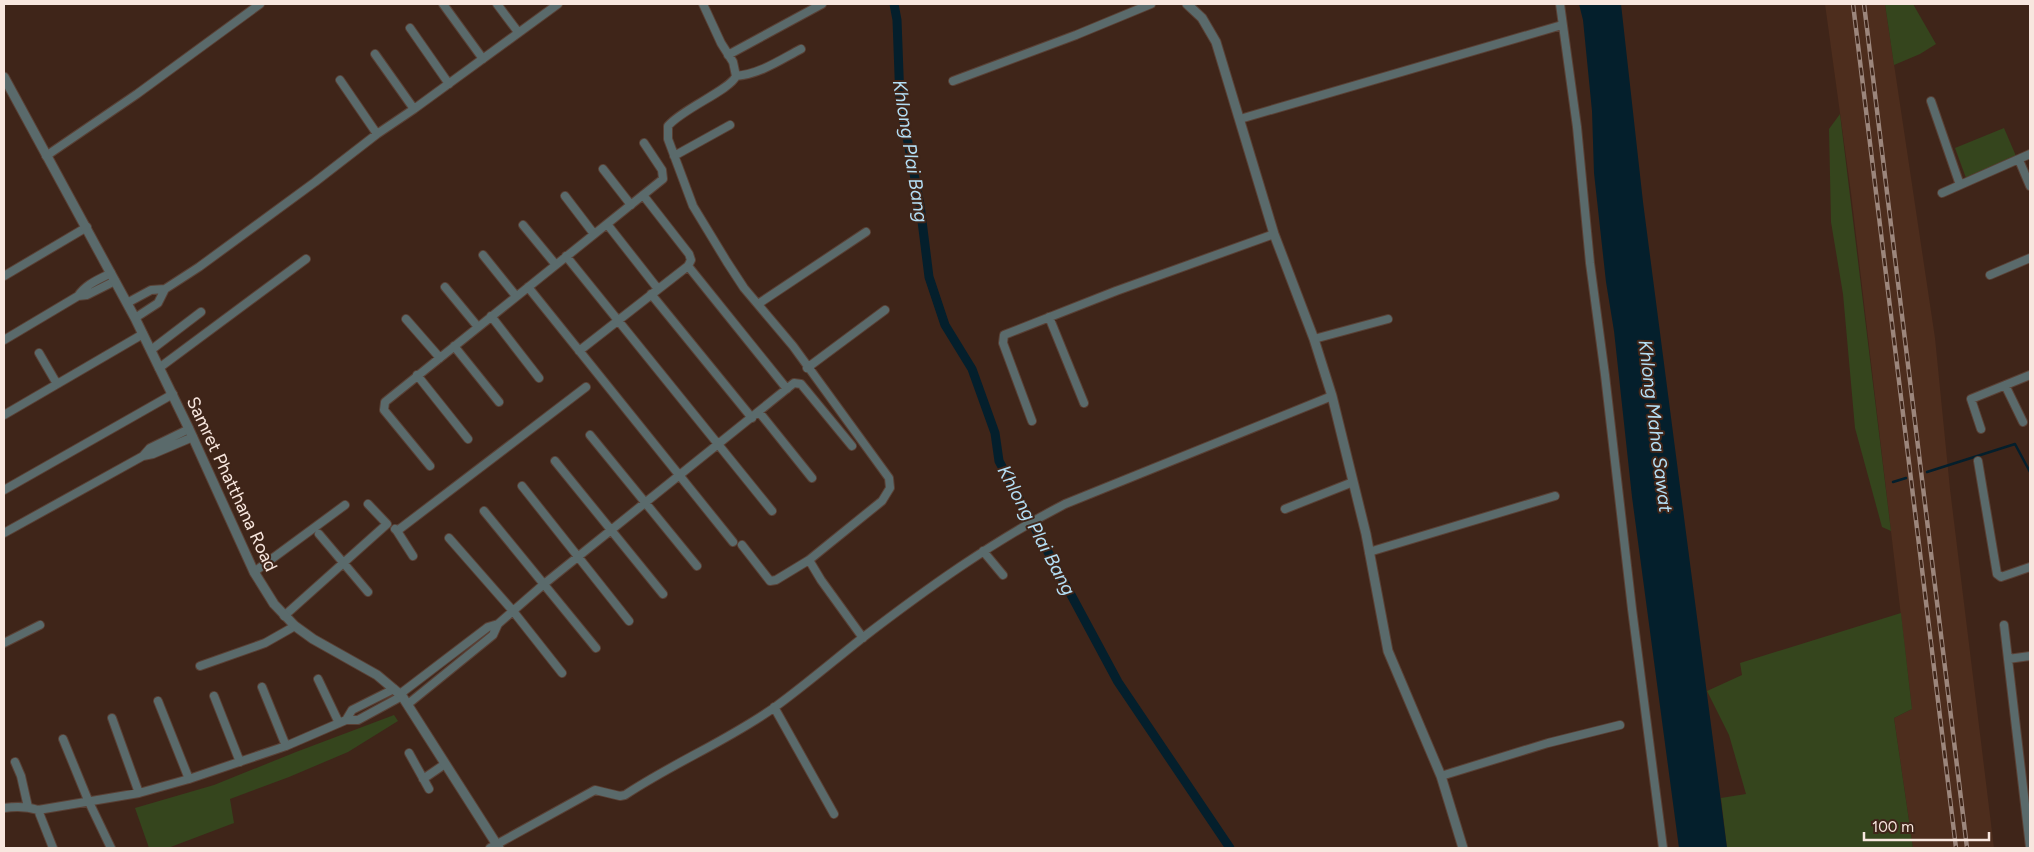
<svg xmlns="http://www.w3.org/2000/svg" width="2034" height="852" viewBox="0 0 2034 852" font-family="Figtree,sans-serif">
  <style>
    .built { fill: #4d2d1d }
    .green { fill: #35451d }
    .water { fill: #041f2c }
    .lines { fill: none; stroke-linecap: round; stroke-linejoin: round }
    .stream { stroke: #041f2c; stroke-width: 2.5 }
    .canal { stroke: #041f2c; stroke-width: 9 }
    .minor-casing { stroke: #594035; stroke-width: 10 }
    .tertiary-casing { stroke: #594035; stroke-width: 11 }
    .minor { stroke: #5a6a6b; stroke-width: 8 }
    .tertiary { stroke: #5a6a6b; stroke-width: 9 }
    .rail-casing { stroke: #9c867c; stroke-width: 4.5 }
    .rail { stroke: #3f2519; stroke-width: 2.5; stroke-dasharray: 8; stroke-linecap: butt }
    .labels { text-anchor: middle; stroke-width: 4; stroke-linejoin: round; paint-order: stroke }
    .street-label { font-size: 18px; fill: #f8e7df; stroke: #3f2519 }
    .water-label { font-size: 19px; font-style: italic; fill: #b4def4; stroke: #3f2519 }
  </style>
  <rect width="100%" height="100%" fill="#3f2519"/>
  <!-- built -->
  <path class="built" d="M 1825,4 L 1885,4 L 1935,338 L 1950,489 L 1994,848 L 1913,848 L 1894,718 L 1912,709 L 1851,193 Z"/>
  <!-- green -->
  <path class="green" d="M 1885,4 L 1913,4 L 1936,44 L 1920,54 L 1894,65 Z
    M 1840,114 L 1891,531 L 1882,527 L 1855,428 L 1843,294 L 1831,222 L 1829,129 Z
    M 2004,128 L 2016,156 L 1966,178 L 1955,148 Z
    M 1901,613 L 1912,709 L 1894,718 L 1913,848 L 1727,848 L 1721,798 L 1746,794 L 1729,735 L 1707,691 L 1742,675 L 1740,663 Z
    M 394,715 L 398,721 L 348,752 L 289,777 L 230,799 L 234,823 L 168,848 L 149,848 L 135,808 L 214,785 L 296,752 Z"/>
  <!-- water -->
  <path class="water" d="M 1579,4 L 1621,4 L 1643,202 L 1727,848 L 1679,848 L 1632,497 L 1614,331 L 1606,282 L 1594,173 L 1592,111 L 1583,20 Z"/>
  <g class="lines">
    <!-- stream -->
    <path class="stream" d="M 1927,472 L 2015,444 L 2030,472
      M 1893,482 L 1906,478"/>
    <!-- canal -->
    <path class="canal" d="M 894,4 L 897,20 L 900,101 L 920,205 L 929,277 L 945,325 L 972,369 L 995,433 L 999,461 L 1118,682 L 1230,848"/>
    <defs>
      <path id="minor" d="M 443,4 L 483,59
        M 497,4 L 518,32
        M 703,4 L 721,43 L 733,62 L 736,76 C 730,90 682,109 668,126 L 668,139 L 693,206 L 727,262 L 744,288 L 793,346 L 889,478 L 890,488 L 882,501 L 809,560 L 821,580 L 863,638
        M 1560,4 L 1577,127 L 1590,263 L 1605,375 L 1632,609 L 1663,848
        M 410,28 L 449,84
        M 375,54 L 414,109
        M 728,55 L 822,4
        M 736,76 C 760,74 780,60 801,49
        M 340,80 L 377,134
        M 953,81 L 1076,35 L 1151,4
        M 1931,101 L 1960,185
        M 1240,119 L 1562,25
        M 46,156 L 137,94 L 260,4
        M 674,156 L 730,125
        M 2019,160 L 2030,186
        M 603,169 L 631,205
        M 1942,193 L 2030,154
        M 565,196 L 594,234
        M 607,224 L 658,289
        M 523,225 L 556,265
        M 483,255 L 516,296
        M 566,256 L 772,511
        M 688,266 L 787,389
        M 1990,275 L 2030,258
        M 4,276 L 87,227
        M 445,287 L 478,327
        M 528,287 L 733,542
        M 651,294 L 752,418
        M 78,296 C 86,284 98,280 111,273
        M 127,303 L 151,290 L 165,289
        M 758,304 L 866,232
        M 491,316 L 539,378
        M 1049,317 L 1084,403
        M 135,318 L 158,303 L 165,289 L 199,267 L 315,182 L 377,134 L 414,109 L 558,4
        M 406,319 L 440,358
        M 1314,339 L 1388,319
        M 4,340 L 78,296 L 87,295 L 115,281
        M 454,346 L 499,402
        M 151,350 L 201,312
        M 579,351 L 688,266 L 691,260 L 689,254 L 643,195
        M 39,353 L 57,384
        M 159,368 L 306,259
        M 807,368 L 885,310
        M 417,375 L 468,439
        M 2005,385 L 2023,422
        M 759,412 L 812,478
        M 4,415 L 143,334
        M 1032,421 L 1003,343 L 1004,335 L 1116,291 L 1274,234
        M 1981,429 L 1971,399 L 2030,375
        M 590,435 L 697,566
        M 143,456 L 150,448 L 189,429
        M 555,461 L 663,594
        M 1978,461 L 1997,574 L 2001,577 L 2030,567
        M 430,466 L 384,410 L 385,402 L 663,179 L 662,170 L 644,143
        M 522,486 L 629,621
        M 4,490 L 173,394
        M 1285,509 L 1353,482
        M 484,511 L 596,648
        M 395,529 L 397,531 L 413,556
        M 397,531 L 586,387
        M 4,533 L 143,456 L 153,454 L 193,437
        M 319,534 L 368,592
        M 449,538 L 513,611 L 562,673
        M 742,545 L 770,581 L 776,580 L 809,560
        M 983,551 L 1003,575
        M 1369,552 L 1555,496
        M 254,572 L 345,505
        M 284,616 L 387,524 L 368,504
        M 2004,625 L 2030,847
        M 4,643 L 40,625
        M 2008,659 L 2030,656
        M 200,666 L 265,643 L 295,626
        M 318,679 L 339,723
        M 262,687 L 286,746
        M 400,694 L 488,627 L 498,624
        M 214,696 L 240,762
        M 158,701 L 189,779
        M 408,704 L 493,635 L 498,624 L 544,584 L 794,383 L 801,384 L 852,446
        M 774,707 L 834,814
        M 112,718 L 139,793
        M 346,720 L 352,710 L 394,689
        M 63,739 L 88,800 L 111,848
        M 409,753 L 429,789
        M 15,762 L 21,776 L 28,807
        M 1441,776 L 1548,743 L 1620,725
        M 423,779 L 445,764
        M 4,808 C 17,806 26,806 38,810 L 139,793 L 189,779 L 286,746 L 346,720 L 358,720 L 402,696
        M 38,810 L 53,848
        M 490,848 L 595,790 L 620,796 L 625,795 C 673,763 727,741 775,707 C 804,686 832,662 861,639 C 926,589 993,541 1065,504 L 1332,396"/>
      <path id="tertiary" d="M 1187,4 L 1202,18 L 1216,42 L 1274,234 L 1314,339 L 1332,396 L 1366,534 L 1388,651 L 1441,776 L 1463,848
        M 4,77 L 135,318 L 189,429 L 254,572 L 274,604 L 295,626 L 313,639 L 377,675 L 402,696 L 499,848"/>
    </defs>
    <!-- minor casing -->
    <use href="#minor" class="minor-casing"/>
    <!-- tertiary casing -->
    <use href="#tertiary" class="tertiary-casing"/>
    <!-- minor -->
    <use href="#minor" class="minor"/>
    <!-- tertiary -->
    <use href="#tertiary" class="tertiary"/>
    <defs>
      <path id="rail" d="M 1853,4 L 1956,848
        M 1864,4 L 1967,848"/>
    </defs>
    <!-- rail casing -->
    <use href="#rail" class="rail-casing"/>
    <!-- rail -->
    <use href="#rail" class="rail"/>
  </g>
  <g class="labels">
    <!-- street labels -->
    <g class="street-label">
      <text transform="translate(232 484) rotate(65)" y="6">Samret Phatthana Road</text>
    </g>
    <!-- water labels -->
    <g class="water-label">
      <text transform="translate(911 151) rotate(81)" y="7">Khlong Plai Bang</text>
      <text transform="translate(1656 426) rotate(83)" y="7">Khlong Maha Sawat</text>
      <text transform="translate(1037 530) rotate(62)" y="7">Khlong Plai Bang</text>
    </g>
  </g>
  <!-- border -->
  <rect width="2034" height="852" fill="none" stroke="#f8e7df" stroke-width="10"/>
  <!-- scale -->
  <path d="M1864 832v8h125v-8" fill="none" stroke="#f8e7df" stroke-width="2.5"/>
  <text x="1872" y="832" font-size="15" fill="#f8e7df" stroke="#3f2519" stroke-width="4" paint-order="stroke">100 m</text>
</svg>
